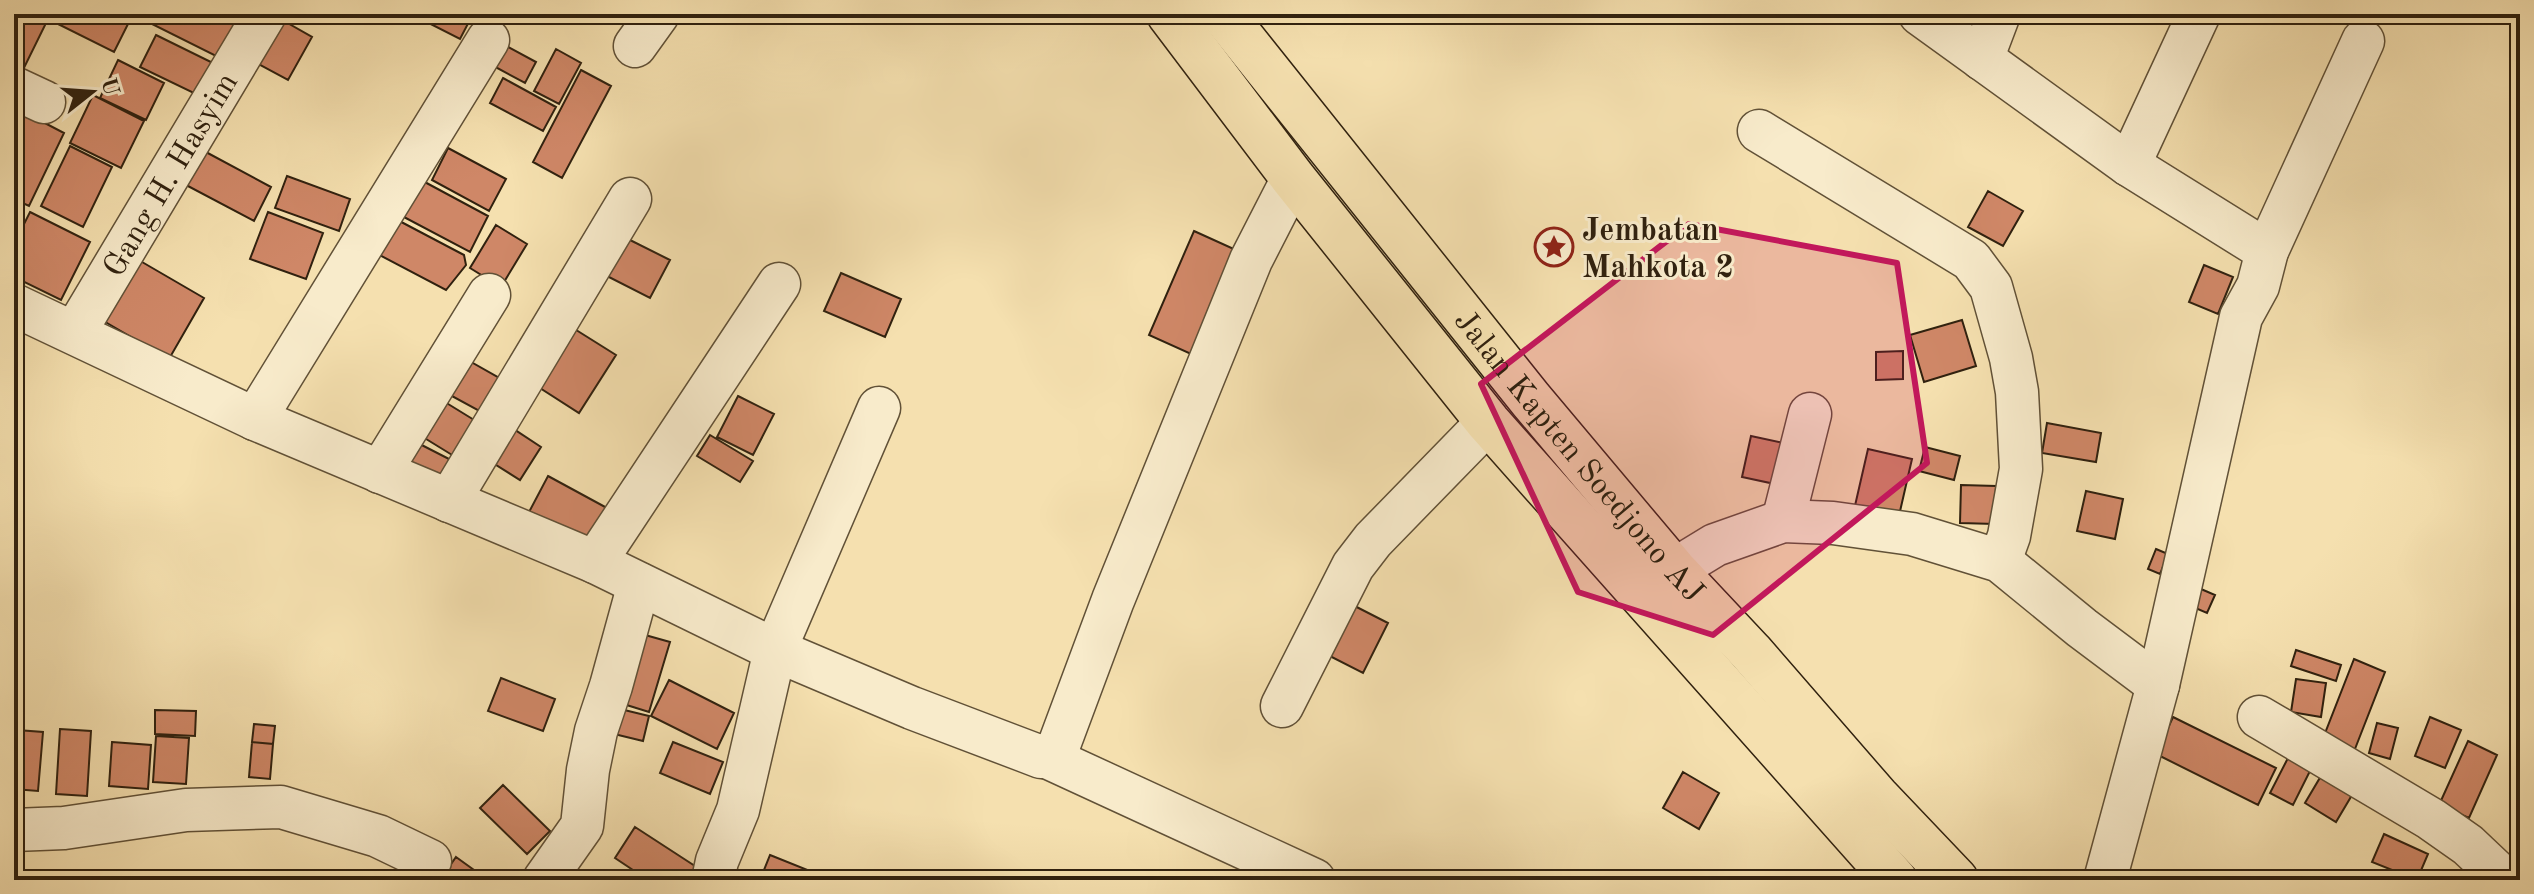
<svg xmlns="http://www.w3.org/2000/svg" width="2534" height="894" viewBox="0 0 2534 894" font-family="'Old Standard TT',serif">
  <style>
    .building { fill: #cf8767; stroke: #30210f; stroke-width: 2 }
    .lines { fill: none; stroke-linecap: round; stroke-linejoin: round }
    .minor-casing { stroke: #615137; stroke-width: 45 }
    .major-casing { stroke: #30210f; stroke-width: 47 }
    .minor { stroke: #f8ebcb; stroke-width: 42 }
    .major { stroke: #f5e0af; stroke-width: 44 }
    .marked { fill: #c2185b; fill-opacity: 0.2; stroke: #c2185b; stroke-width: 6; stroke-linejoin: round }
    .labels { text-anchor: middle; stroke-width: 6; stroke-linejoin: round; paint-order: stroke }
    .street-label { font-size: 32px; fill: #30210f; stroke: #f8ebcb }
    .poi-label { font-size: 32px; font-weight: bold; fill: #30210f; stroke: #f8ebcb; text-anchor: start }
  </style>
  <rect width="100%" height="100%" fill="#f5e0af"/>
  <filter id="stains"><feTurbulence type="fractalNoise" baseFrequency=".0025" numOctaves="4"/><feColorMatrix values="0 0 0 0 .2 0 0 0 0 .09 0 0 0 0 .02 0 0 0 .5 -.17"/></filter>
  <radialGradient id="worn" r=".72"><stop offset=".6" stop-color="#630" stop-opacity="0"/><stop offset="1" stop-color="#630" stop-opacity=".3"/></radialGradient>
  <!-- building -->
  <path class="building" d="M 14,14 L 43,14 L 49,17 L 17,82 L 14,81 Z
    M 58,14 L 133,14 L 114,52 L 54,22 Z
    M 151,14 L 212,14 L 236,26 L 220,58 L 148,22 Z
    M 411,14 L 473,14 L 460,39 Z
    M 277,17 L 312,37 L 288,80 L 253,61 Z
    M 156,35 L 217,65 L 202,97 L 140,67 Z
    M 499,42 L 536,62 L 525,83 L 488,63 Z
    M 556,49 L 581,63 L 559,104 L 534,91 Z
    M 118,60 L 164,83 L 146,120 L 100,98 Z
    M 581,70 L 611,86 L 562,178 L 533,162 Z
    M 503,78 L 556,107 L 543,131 L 490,103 Z
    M 93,95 L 144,121 L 121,168 L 70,143 Z
    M 18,109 L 64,133 L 29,206 L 14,199 L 14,116 Z
    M 70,146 L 112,167 L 83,227 L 41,206 Z
    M 448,148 L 506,179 L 489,211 L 432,180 Z
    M 204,151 L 271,187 L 254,221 L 186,185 Z
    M 287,176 L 350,199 L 339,231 L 275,208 Z
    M 421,180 L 488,216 L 470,252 L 402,216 Z
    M 1988,191 L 2023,211 L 2003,246 L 1968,227 Z
    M 14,202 L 23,207 L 14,226 Z
    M 30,212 L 90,242 L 61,300 L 14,277 L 14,244 Z
    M 268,212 L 323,233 L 306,279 L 250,259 Z
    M 388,215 L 464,255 L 466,265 L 446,290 L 370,250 Z
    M 496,225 L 527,244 L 501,287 L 470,268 Z
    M 1194,231 L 1236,250 L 1191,354 L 1149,335 Z
    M 622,236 L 670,260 L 650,298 L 603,274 Z
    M 130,255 L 204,298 L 169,359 L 95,316 Z
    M 2204,265 L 2233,277 L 2218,314 L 2189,302 Z
    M 841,273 L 901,299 L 885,337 L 824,311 Z
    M 1962,320 L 1976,366 L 1924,382 L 1910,335 Z
    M 565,323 L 616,355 L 579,413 L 529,381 Z
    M 1903,351 L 1903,379 L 1876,380 L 1876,352 Z
    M 457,354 L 501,379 L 483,413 L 439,389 Z
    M 738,396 L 774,414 L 753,455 L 717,437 Z
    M 440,399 L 479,423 L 457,458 L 418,434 Z
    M 2047,423 L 2101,433 L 2096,462 L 2042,453 Z
    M 506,424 L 541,447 L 520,480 L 485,458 Z
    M 710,435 L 753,461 L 740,482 L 697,456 Z
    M 1751,436 L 1793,445 L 1784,486 L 1742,477 Z
    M 408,438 L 451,460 L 435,492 L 392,470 Z
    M 1925,447 L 1960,456 L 1954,480 L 1919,471 Z
    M 1868,449 L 1912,459 L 1898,520 L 1854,510 Z
    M 548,476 L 607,508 L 588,546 L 528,514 Z
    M 1961,485 L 1996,486 L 1995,524 L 1960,523 Z
    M 2086,491 L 2123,499 L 2115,539 L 2077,531 Z
    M 2156,549 L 2168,554 L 2160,574 L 2148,569 Z
    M 2201,589 L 2215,595 L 2207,613 L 2193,607 Z
    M 1341,599 L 1388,623 L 1363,673 L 1316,649 Z
    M 638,633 L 670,642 L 649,712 L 617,702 Z
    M 2296,650 L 2341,665 L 2336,681 L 2291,666 Z
    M 2354,659 L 2385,672 L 2353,754 L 2322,741 Z
    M 501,678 L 555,699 L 543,731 L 488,711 Z
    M 2296,679 L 2326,683 L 2321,717 L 2291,712 Z
    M 669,680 L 734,713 L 717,749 L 651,716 Z
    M 616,708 L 649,716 L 643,741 L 610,733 Z
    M 155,710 L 196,711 L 195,736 L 155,734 Z
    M 2173,717 L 2276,768 L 2258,805 L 2156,754 Z
    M 2430,717 L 2461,730 L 2445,768 L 2415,756 Z
    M 2377,723 L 2398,728 L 2390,759 L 2369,753 Z
    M 254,724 L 275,726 L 273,744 L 252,742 Z
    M 60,729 L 91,731 L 87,796 L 56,794 Z
    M 17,730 L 43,732 L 38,791 L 14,789 Z
    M 156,736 L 189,738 L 186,784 L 153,782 Z
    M 2468,741 L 2497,755 L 2469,818 L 2439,805 Z
    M 112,742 L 151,745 L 148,789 L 109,786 Z
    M 252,742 L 273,744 L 270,779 L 249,777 Z
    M 673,742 L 723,762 L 710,794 L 660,773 Z
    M 2289,756 L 2312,767 L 2293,805 L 2270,793 Z
    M 1683,772 L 1719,793 L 1699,829 L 1663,808 Z
    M 2321,776 L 2352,795 L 2336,822 L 2305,803 Z
    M 503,785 L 550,831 L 527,854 L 480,808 Z
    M 635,827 L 698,868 L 690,880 L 648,880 L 615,858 Z
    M 2384,834 L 2428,854 L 2417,880 L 2372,862 Z
    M 770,855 L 810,871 L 806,880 L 760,880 Z
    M 456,857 L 474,870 L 467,880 L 440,880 Z"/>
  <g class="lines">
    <defs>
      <g id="minor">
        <path d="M 1920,14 L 2129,165 L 2267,251"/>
        <path d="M 635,46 L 658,14"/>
        <path d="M 1982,59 L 1999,14"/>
        <path d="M 14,88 L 44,102"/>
        <path d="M 1759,131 L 1971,260 L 1991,287 L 2011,358 L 2017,392 L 2021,469 L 2009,536 L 2000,561"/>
        <path d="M 2129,165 L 2199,14"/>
        <path d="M 14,305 L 255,419 L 595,562 L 775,650 L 912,708 L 1041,757 C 1050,757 1055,753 1059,745 L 1113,600 L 1251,260 L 1293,178"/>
        <path id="s1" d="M 75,332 L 265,14"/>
        <path d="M 255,419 L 488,40"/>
        <path d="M 380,472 L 489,295"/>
        <path d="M 449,501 L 630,199"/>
        <path d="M 1783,521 L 1810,414"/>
        <path d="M 595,562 L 779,284"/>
        <path d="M 1674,570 L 1715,545 L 1783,521 L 1833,523 L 1912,534 L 2000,561 L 2082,628 L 2158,685"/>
        <path d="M 1282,706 L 1353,566 L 1373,540 L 1488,422"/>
        <path d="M 2259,717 L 2431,819 L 2468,845 L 2505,880"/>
        <path d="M 1047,757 L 1314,880"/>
        <path d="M 14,830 L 64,828 L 186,810 L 281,807 L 378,836 L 430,861"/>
        <path d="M 544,880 L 582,826 L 588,770 L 596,731 L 611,686 L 639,584"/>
        <path d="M 713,880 L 717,861 L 738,810 L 775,650 L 879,408"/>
        <path d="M 2105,880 L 2158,685 L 2241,317 L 2258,286 L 2267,251 L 2363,41"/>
      </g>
      <g id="major">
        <path d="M 1169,14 L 1293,178 L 1488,422 L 1895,880"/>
        <path id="s2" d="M 1223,14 L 1531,400 L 1674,570 L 1751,652 L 1877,797 L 1956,880"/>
      </g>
    </defs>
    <!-- minor casing -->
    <use href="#minor" class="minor-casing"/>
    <!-- major casing -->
    <use href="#major" class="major-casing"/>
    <!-- minor -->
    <use href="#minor" class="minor"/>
    <!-- major -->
    <use href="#major" class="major"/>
  </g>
  <!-- marked area -->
  <path class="marked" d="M 1689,224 L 1897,263 L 1927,463 L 1713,635 L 1578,592 L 1481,384 Z"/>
  <!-- icons -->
  <defs>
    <symbol id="sight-ring" viewBox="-11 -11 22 22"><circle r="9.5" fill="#f8ebcb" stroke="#8f2418" stroke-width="1.5"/><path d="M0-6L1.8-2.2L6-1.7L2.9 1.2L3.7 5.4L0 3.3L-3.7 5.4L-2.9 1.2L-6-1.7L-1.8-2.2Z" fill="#8f2418"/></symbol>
  </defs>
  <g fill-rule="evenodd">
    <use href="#sight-ring" x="1532" y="225" width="44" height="44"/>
  </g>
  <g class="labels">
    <!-- street labels -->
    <g class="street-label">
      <text dy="11" stroke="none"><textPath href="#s1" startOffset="184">Gang H. Hasyim</textPath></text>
      <text dy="11" stroke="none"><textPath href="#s2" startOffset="568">Jalan Kapten Soedjono AJ</textPath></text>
    </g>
    <!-- poi labels -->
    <g class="poi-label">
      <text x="1582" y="240">Jembatan<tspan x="1582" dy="37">Mahkota 2</tspan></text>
    </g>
  </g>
  <!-- margin -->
  <rect width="2534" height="894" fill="none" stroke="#f5e0af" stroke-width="48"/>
  <rect x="16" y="16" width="2502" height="862" fill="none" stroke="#30210f" stroke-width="4"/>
  <rect x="24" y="24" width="2486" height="846" fill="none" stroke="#30210f" stroke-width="2"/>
  <!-- north arrow -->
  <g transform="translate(92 92) rotate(73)" stroke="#f8ebcb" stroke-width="6" paint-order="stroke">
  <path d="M0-6L14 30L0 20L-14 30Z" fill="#30210f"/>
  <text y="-12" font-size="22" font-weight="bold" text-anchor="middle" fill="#30210f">U</text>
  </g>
  <rect width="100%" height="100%" filter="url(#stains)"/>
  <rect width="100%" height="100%" fill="url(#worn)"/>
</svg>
